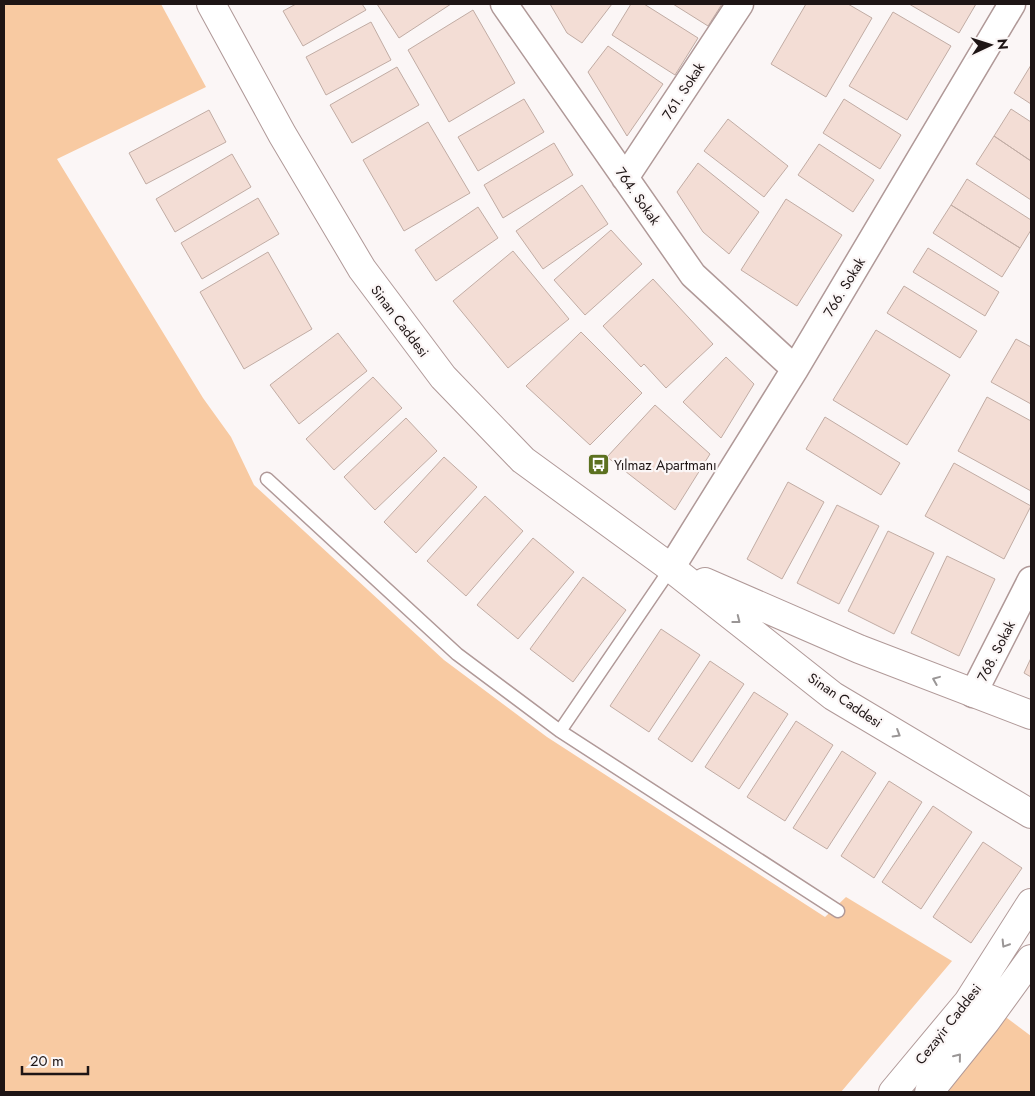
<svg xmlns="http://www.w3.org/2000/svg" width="1035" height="1096" viewBox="0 0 1035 1096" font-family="Jost,sans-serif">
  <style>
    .green { fill: #f8caa2 }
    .building { fill: #f3ddd5; stroke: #c1aca4 }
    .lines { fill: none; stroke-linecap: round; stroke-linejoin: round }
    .lane-casing { stroke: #b09998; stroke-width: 15 }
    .street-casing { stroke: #b09998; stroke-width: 29 }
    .secondary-casing { stroke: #b09998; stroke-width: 30 }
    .lane { stroke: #fff; stroke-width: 12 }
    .street { stroke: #fff; stroke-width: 26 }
    .secondary { stroke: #fff; stroke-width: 28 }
    .oneway { stroke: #9a9696 }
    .labels { text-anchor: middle; stroke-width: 4.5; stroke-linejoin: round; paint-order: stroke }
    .street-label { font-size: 14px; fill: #1e1515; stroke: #fbf6f6 }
    .poi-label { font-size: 14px; fill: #1e1515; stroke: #fbf6f6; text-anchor: start }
  </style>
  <rect width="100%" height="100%" fill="#fbf6f6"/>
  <!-- green -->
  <path class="green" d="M 4,4 L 161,4 L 206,87 L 57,159 L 203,398 L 231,437 L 254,485 L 444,660 L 547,737 L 825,917 L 846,897 L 952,961 L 841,1092 L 4,1092 Z
    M 995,1009 L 1031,1036 L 1031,1092 L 929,1092 Z"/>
  <!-- building -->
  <path class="building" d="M 296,4 L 362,4 L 366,10 L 303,46 L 283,11 Z
    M 377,4 L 451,4 L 399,38 Z
    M 550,4 L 612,4 L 582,43 L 567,33 Z
    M 631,4 L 644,4 L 698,38 L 675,75 L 612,35 Z
    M 673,4 L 722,4 L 708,26 Z
    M 806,4 L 848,4 L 872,18 L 826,97 L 771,64 Z
    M 909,4 L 976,4 L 959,33 Z
    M 473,10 L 515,83 L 449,122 L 408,50 Z
    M 893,12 L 951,46 L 907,120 L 849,86 Z
    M 371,22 L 391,60 L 326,95 L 306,57 Z
    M 608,46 L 663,84 L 627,136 L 588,72 Z
    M 1031,65 L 1031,104 L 1014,93 Z
    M 397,67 L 419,105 L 352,143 L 330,105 Z
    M 524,99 L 544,132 L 478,171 L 458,137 Z
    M 844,99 L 901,135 L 880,169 L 823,133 Z
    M 1011,109 L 1031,122 L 1031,161 L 994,136 Z
    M 209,110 L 226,142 L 146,184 L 129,153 Z
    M 728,119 L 788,166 L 764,197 L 704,151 Z
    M 428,122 L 470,193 L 404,231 L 363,160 Z
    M 994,136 L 1031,161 L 1031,200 L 976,164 Z
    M 554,143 L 573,175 L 503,218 L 484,185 Z
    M 819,144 L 874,180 L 853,212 L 798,175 Z
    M 232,154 L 251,187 L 175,232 L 156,199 Z
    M 698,163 L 759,212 L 729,254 L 703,232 L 677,192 Z
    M 967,179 L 1031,220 L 1031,230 L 1020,248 L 951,205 Z
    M 582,185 L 608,224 L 543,269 L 516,231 Z
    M 258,198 L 279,234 L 202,279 L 181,243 Z
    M 786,199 L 842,235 L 797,306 L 741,270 Z
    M 951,205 L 1020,248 L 1002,277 L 933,233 Z
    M 478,207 L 498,238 L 436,281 L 415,250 Z
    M 611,230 L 642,264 L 585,315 L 554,280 Z
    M 928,248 L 999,292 L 985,316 L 913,272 Z
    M 513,251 L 569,319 L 508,368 L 453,301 Z
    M 268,252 L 312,329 L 244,369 L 200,292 Z
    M 653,279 L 713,344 L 666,388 L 644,364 L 641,367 L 603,326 Z
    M 904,286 L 977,331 L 960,358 L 887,313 Z
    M 876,330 L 950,375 L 907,445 L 833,400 Z
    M 581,332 L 642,393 L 590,445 L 526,386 Z
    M 338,333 L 367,371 L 299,424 L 270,385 Z
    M 1016,339 L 1031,347 L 1031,404 L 991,382 Z
    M 726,357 L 754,384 L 721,438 L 683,402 Z
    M 373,377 L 402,408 L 334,470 L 306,439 Z
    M 987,397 L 1031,421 L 1031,491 L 958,451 Z
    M 655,405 L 710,454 L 675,510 L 607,457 Z
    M 825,417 L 900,463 L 881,495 L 806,449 Z
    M 406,418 L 437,451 L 375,510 L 344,477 Z
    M 444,457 L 477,487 L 416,553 L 384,522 Z
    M 954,463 L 1031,506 L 1004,559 L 925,516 Z
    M 788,482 L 824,502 L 782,579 L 747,559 Z
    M 485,496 L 523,531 L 466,596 L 427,561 Z
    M 837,505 L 879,526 L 839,604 L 797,583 Z
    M 888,531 L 934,553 L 894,634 L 848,611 Z
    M 533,538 L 574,572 L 518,639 L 477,605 Z
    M 947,556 L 995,579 L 959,656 L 911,633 Z
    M 583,577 L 626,610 L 573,682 L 530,649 Z
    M 661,629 L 700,655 L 649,732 L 610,706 Z
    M 1031,658 L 1031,677 L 1024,673 Z
    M 710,661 L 744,684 L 692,762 L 658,739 Z
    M 754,692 L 788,714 L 739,789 L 705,767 Z
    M 796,721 L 833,745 L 785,821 L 747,797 Z
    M 842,751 L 876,773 L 827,849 L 793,828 Z
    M 889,781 L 922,802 L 874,878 L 841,856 Z
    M 933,806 L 972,832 L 921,909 L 882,882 Z
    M 983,842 L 1022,868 L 971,943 L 933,917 Z"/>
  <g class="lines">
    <defs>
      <path id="lane" d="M 267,479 L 457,654 L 560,731 L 838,911
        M 560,731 L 671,568"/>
      <path id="street" d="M 504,4 L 693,275 L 795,369
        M 625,178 L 740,4
        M 671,568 L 795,369 L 1012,4
        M 973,694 L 1031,580"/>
      <path id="secondary" d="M 211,4 L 282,134 L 362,269 L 443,377 L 523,460 L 671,568 L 833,696 L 1031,814
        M 705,582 L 859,649 L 1031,715
        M 893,1092 L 968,1002 L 1031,903
        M 929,1092 L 986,1021 L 1031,959"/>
    </defs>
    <!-- lane casing -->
    <use href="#lane" class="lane-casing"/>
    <!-- street casing -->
    <use href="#street" class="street-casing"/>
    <!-- secondary casing -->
    <use href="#secondary" class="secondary-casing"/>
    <!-- lane -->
    <use href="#lane" class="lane"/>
    <!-- street -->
    <use href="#street" class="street"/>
    <!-- secondary -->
    <use href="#secondary" class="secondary"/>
  </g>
  <!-- one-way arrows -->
  <defs><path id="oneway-chevron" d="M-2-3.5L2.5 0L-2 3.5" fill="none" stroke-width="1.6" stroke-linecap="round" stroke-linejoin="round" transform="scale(1.25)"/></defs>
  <g class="oneway">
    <use href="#oneway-chevron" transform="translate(737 620) rotate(38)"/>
    <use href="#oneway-chevron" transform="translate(936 680) rotate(-158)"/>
    <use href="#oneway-chevron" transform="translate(897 734) rotate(31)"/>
    <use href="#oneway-chevron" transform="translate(1005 944) rotate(122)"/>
    <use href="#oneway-chevron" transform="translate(958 1057) rotate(-51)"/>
  </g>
  <!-- icons -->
  <defs>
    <symbol id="bus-square" viewBox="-11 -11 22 22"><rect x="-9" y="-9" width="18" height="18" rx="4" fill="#5c7120" stroke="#fbf6f6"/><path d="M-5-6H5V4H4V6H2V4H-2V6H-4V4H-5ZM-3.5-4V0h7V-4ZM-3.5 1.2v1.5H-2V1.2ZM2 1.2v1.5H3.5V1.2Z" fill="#fff"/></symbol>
  </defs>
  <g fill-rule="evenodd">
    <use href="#bus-square" x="586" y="452" width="25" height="25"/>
  </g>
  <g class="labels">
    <!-- street labels -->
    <g class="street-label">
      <text transform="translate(683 91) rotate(-57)" y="5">761. Sokak</text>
      <text transform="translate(638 196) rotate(55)" y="5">764. Sokak</text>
      <text transform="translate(844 287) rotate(-59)" y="5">766. Sokak</text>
      <text transform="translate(400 321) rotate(53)" y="5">Sinan Caddesi</text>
      <text transform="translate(996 651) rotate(-63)" y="5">768. Sokak</text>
      <text transform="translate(845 700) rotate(34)" y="5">Sinan Caddesi</text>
      <text transform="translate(948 1024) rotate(-52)" y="5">Cezayir Caddesi</text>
    </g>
    <!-- poi labels -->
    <g class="poi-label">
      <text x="614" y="470">Yılmaz Apartmanı</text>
    </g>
  </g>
  <!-- border -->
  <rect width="1035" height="1096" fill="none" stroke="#1e1515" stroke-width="10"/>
  <!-- north arrow -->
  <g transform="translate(990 45) rotate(86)" stroke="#fbf6f6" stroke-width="4" paint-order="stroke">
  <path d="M0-4L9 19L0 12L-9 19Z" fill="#1e1515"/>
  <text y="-8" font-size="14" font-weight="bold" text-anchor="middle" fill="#1e1515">N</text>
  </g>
  <!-- scale -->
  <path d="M22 1066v8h66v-8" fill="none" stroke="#1e1515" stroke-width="2.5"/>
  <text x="30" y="1066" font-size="15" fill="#1e1515" stroke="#fbf6f6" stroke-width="4" paint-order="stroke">20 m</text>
</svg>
